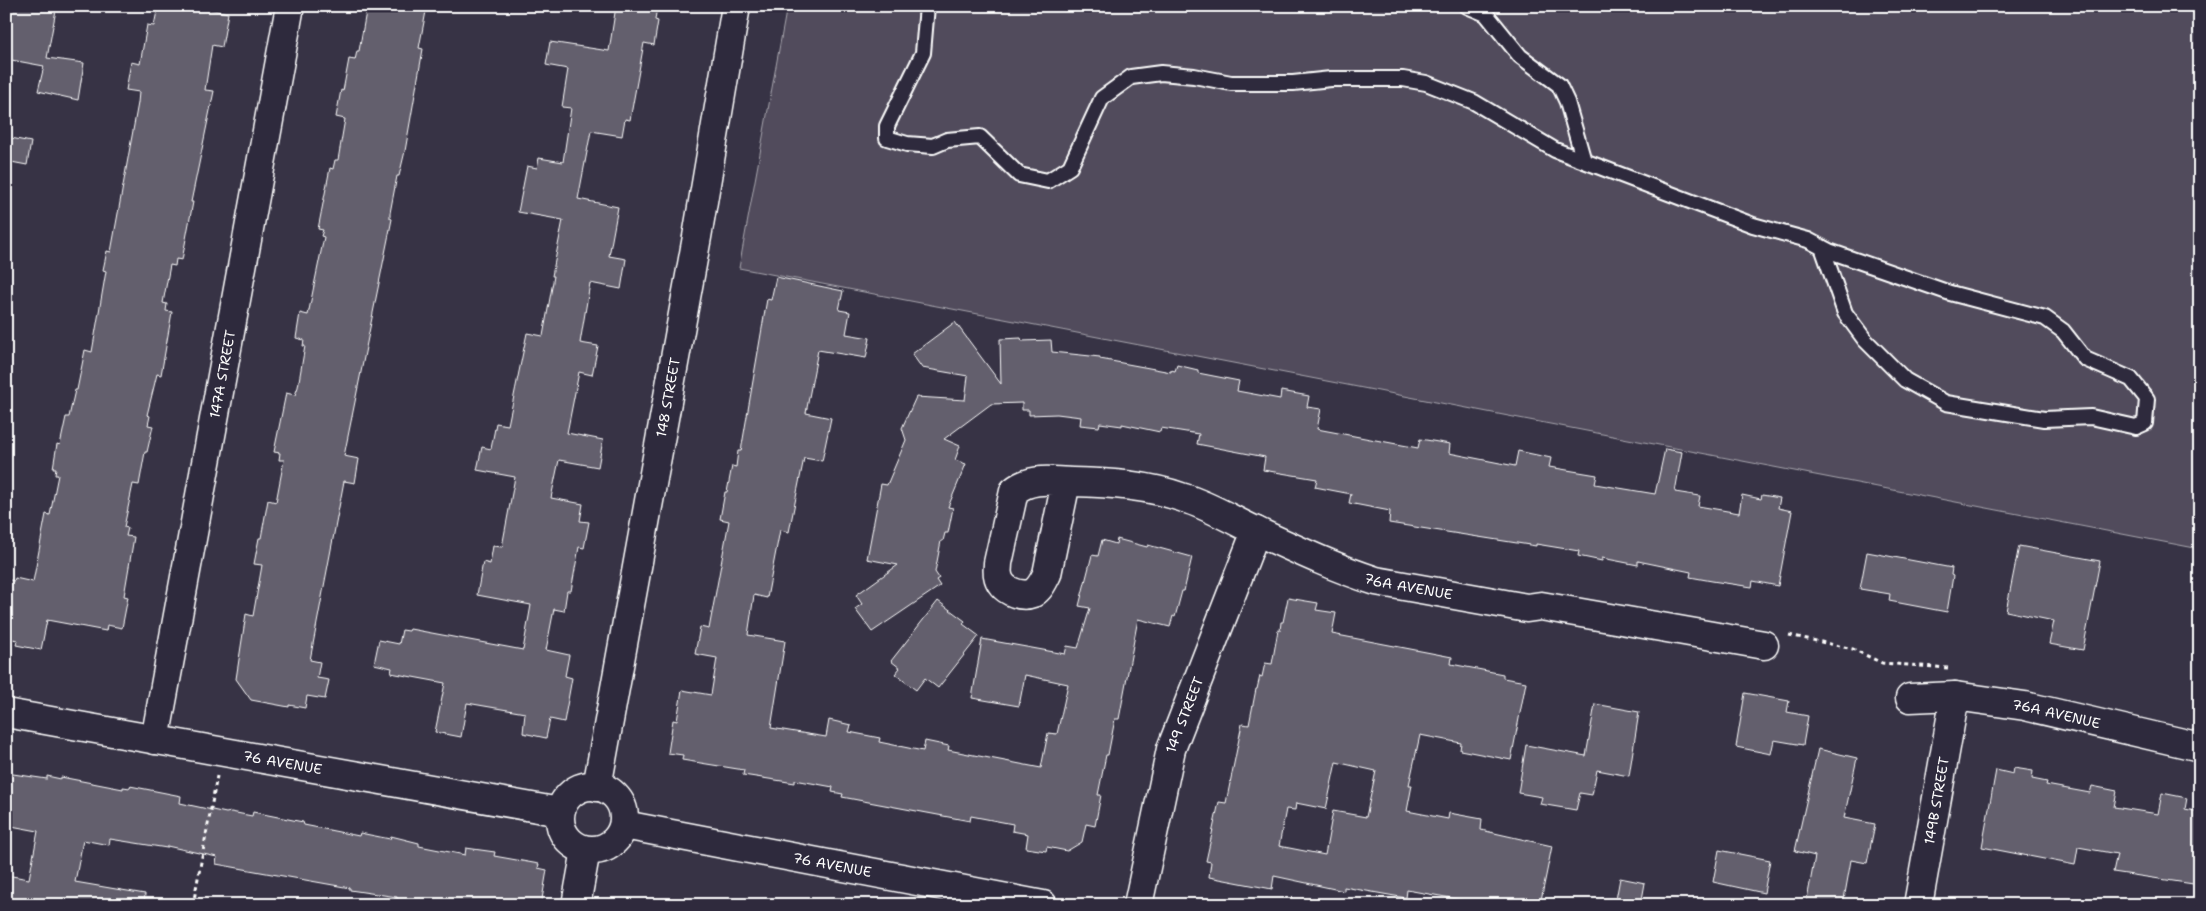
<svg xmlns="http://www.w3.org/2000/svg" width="2206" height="911" viewBox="0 0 2206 911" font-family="'Shantell Sans',sans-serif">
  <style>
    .green { fill: #514c5c; stroke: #a8a6ae }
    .building { fill: #635f6d; stroke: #fff; fill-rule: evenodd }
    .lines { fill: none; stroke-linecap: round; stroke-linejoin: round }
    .lane-casing { stroke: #fff; stroke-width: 18 }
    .street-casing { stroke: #fff; stroke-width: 31 }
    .secondary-casing { stroke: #fff; stroke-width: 31 }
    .path { stroke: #fff; stroke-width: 3; stroke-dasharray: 4 4; stroke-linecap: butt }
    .lane { stroke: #2f2a3d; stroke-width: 14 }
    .street { stroke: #2f2a3d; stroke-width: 28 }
    .secondary { stroke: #2f2a3d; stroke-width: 28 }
    .labels { text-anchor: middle; stroke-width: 5; stroke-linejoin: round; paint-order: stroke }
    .street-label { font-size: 14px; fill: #fff; stroke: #2f2a3d }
  </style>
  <rect width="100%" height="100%" fill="#373345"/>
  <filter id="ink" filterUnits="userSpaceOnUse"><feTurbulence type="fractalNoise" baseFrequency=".02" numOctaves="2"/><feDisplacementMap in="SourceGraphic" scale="10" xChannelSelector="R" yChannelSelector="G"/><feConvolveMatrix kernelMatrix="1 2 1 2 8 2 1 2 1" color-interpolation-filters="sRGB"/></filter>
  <g filter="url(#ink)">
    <!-- green -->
    <path class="green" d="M 787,6 L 2200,6 L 2200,549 L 739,268 Z"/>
    <!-- building -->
    <path class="building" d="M 6,6 L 36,6 L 56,10 L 47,58 L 84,63 L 78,100 L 38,91 L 44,66 L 6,59 Z
      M 158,6 L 194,6 L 228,13 L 222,47 L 212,45 L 205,90 L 214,91 L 191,202 L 193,202 L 182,260 L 176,259 L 175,266 L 170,265 L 163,303 L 167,304 L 166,311 L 172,312 L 161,375 L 157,374 L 147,415 L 150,416 L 148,425 L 153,426 L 147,452 L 145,452 L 139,485 L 133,484 L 124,527 L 128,528 L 126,536 L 134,537 L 124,596 L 128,597 L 122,628 L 107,625 L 106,631 L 47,620 L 41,650 L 16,645 L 18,640 L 6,638 L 6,579 L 14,581 L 15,578 L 33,582 L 46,514 L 50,515 L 58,475 L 55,475 L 56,468 L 53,468 L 57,444 L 60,445 L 66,417 L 69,417 L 75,390 L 77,390 L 85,350 L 92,352 L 99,312 L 106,271 L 103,270 L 107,251 L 111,252 L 138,103 L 139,92 L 126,90 L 131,62 L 140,64 L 147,25 L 154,26 Z
      M 367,6 L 427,6 L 419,48 L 423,49 L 405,151 L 399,176 L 397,176 L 390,213 L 390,218 L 392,219 L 344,456 L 359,459 L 355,483 L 344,481 L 310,660 L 320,662 L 317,678 L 329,680 L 325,699 L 307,696 L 305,708 L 289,705 L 289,707 L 251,700 L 236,679 L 246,614 L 253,616 L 261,571 L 262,565 L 254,564 L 259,538 L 261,538 L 268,500 L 276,502 L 284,460 L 279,460 L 280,453 L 274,452 L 286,393 L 295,395 L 298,387 L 305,346 L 303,346 L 304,340 L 296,338 L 300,313 L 308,315 L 324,237 L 321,236 L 323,230 L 318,229 L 330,168 L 333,169 L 335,160 L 338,160 L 345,119 L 336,117 L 341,90 L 343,91 L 349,59 L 355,60 L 357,51 L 359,51 Z
      M 616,6 L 657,6 L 655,20 L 658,21 L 654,45 L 644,43 L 630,120 L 625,119 L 622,136 L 591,131 L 578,199 L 618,207 L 609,256 L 626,259 L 621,289 L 590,283 L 580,343 L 598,346 L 592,375 L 579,372 L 567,433 L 603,440 L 598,467 L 559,460 L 551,498 L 583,504 L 580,521 L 589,522 L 584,548 L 579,547 L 571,591 L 567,591 L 564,611 L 554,609 L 546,650 L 569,655 L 565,676 L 572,678 L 564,722 L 550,719 L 546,738 L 523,733 L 525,713 L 467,703 L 461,737 L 435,732 L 445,683 L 391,673 L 392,668 L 374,664 L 379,640 L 399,644 L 402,630 L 409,631 L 410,629 L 523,650 L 531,605 L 477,595 L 483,562 L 490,564 L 493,546 L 502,547 L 515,477 L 477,470 L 482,447 L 491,449 L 496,423 L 508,425 L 527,333 L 543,336 L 554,276 L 552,276 L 563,220 L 518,212 L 527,166 L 537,168 L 539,158 L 563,162 L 571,108 L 562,107 L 568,69 L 546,65 L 550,42 L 609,51 Z
      M 6,137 L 31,142 L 27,165 L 6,161 Z
      M 776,277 L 843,291 L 839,310 L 850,312 L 846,334 L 870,338 L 866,358 L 818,350 L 806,413 L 831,418 L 822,461 L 804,458 L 789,532 L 780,530 L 767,598 L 754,595 L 748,635 L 785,641 L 771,728 L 826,737 L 829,720 L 851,725 L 849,732 L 880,738 L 879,742 L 923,751 L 925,741 L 949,746 L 948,750 L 1041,768 L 1048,733 L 1057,734 L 1068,684 L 1025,675 L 1019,706 L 972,698 L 982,639 L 1065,654 L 1067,646 L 1078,648 L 1090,608 L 1079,606 L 1092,555 L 1098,556 L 1102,540 L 1116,544 L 1117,539 L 1147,547 L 1148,545 L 1192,557 L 1184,591 L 1182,591 L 1175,617 L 1173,616 L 1170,627 L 1138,619 L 1119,719 L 1115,719 L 1108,755 L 1106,755 L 1098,795 L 1101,795 L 1095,826 L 1086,824 L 1082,842 L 1067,851 L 1047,847 L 1046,851 L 1026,848 L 1028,834 L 1012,831 L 1013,824 L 971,816 L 970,821 L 842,797 L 843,794 L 832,792 L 833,787 L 795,780 L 795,783 L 743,775 L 744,770 L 682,760 L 683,755 L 668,753 L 673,720 L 677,721 L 682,690 L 711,695 L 717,658 L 695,654 L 700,627 L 709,629 L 729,521 L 720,519 L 725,492 L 727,492 L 732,466 L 736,467 L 738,451 L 741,451 L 767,299 L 771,300 Z
      M 955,322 L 1001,384 L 1000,339 L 1021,338 L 1022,341 L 1051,340 L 1052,352 L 1100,357 L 1100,359 L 1171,372 L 1171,370 L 1175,371 L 1177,365 L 1198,370 L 1198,373 L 1239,381 L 1237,391 L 1280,399 L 1281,391 L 1309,396 L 1307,407 L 1321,409 L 1317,429 L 1418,448 L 1420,439 L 1450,444 L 1449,453 L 1515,466 L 1518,451 L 1551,458 L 1549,467 L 1597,475 L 1595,484 L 1655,494 L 1665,449 L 1682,452 L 1675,492 L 1700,496 L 1698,506 L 1739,513 L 1742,495 L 1761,499 L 1762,495 L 1780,498 L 1778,508 L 1792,511 L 1778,586 L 1753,581 L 1752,587 L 1712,581 L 1690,577 L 1691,572 L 1638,561 L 1638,565 L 1602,558 L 1602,561 L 1578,556 L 1579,551 L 1536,544 L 1536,546 L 1389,523 L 1390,511 L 1349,503 L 1351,494 L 1315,487 L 1317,479 L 1263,470 L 1265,457 L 1197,444 L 1199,434 L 1161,428 L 1160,432 L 1122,424 L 1122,426 L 1100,423 L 1099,427 L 1080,425 L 1081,417 L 1057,414 L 1029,415 L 1029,410 L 1022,410 L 1022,403 L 991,404 L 944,439 L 960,446 L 955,460 L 966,464 L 948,507 L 953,508 L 948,533 L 945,533 L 943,541 L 941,541 L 935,572 L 939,578 L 936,580 L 940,586 L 872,632 L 855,609 L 862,604 L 856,595 L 898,565 L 867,559 L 881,484 L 887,485 L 906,440 L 902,428 L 916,397 L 965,400 L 968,376 L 922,368 L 912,354 Z
      M 2019,546 L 2100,561 L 2083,650 L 2049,644 L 2054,621 L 2006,611 Z
      M 1867,552 L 1952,568 L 1951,575 L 1953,576 L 1947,612 L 1889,601 L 1890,594 L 1860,589 Z
      M 1288,598 L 1318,603 L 1316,610 L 1336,613 L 1332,634 L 1452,657 L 1451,664 L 1503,674 L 1503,678 L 1526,682 L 1511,760 L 1460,750 L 1461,743 L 1420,735 L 1409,785 L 1412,785 L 1407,811 L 1448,819 L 1449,813 L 1482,819 L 1481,830 L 1552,846 L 1540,905 L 1461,905 L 1462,900 L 1407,890 L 1406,898 L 1344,887 L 1344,891 L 1274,876 L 1272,889 L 1209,877 L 1211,862 L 1206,861 L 1219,802 L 1226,803 L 1242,724 L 1249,725 L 1256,689 L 1257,689 L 1260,676 L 1262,677 L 1265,663 L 1272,664 L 1278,630 L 1280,631 L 1281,622 L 1283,622 ZM 1336,762 L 1376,771 L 1366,817 L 1333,811 L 1325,855 L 1279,846 L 1286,809 L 1295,810 L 1296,803 L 1326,809 Z
      M 938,601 L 965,621 L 963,624 L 979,636 L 938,688 L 925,678 L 916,690 L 895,674 L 900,668 L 891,661 Z
      M 1745,693 L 1789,701 L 1787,712 L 1808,716 L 1803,745 L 1774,740 L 1771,754 L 1736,747 Z
      M 1595,704 L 1639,712 L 1629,776 L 1597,770 L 1592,795 L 1580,793 L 1576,810 L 1540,804 L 1542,797 L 1518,793 L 1526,745 L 1586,756 Z
      M 1818,749 L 1857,758 L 1844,818 L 1875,824 L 1867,863 L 1851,860 L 1843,905 L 1806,905 L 1815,856 L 1795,851 Z
      M 2014,768 L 2033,771 L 2032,779 L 2047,782 L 2046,785 L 2090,793 L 2092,786 L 2117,791 L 2114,807 L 2158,814 L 2162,793 L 2187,798 L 2185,809 L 2200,812 L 2200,885 L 2113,872 L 2117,854 L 2078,847 L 2075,865 L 1982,847 L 1996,770 L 2013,774 Z
      M 6,773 L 47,779 L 47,776 L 61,779 L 61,777 L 123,789 L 123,787 L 130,788 L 130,786 L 181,796 L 180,803 L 226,813 L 231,812 L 252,816 L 253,812 L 303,822 L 304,825 L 359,836 L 360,833 L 390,839 L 391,836 L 419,843 L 419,846 L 465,855 L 466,848 L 495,852 L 494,856 L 539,864 L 538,868 L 547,870 L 541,905 L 437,905 L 397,899 L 397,897 L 350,890 L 350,888 L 216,864 L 217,857 L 167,846 L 167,848 L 110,839 L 109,845 L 83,840 L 75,882 L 145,894 L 144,905 L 6,905 L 6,875 L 29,879 L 38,831 L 6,825 Z
      M 1719,850 L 1770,860 L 1764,893 L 1713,882 Z
      M 1620,878 L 1645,883 L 1641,905 L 1615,905 Z"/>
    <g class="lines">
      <defs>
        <path id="lane" d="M 927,6 L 923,53 L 887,126 L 887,138 L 907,144 L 933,146 L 947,140 L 980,137 L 1019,175 L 1048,181 L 1070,167 L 1102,98 L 1131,77 L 1161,73 L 1194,76 L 1231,83 L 1293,83 L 1331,79 L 1403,79 L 1426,83 L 1474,102 L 1555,150 L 1753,225 L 1808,240 L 1829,251 L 1950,293 L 2045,318 L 2063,331 L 2085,359 L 2131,379 L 2147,399 L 2145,423 L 2136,427 L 2091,417 L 2044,419 L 1946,403 L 1905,380 L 1865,340 L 1845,313 L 1822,247
          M 1467,6 L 1486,14 L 1520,56 L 1559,85 L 1567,102 L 1583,158"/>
        <g id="street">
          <path id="s1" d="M 1066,482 L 1047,574 C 1044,580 1040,589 1033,593 C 1020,598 1000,590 998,575 C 997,572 998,567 998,563 L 1014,491 C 1031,477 1051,481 1072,482 C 1110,483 1148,485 1184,498 C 1210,506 1232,520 1256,531 C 1295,549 1335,568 1376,581 L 1527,608 L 1541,606 L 1764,645"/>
          <path id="s2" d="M 1910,698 L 1955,696 L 2025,706 L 2200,747"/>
          <path id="s3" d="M 155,740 L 290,6"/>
          <path id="s4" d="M 597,787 L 697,237 L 736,6"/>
          <path id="s5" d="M 1138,905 L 1171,749 L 1256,531"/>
          <path id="s6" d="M 1918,905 L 1955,696"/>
        </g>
        <g id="secondary">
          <path id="s7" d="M 6,713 L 560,812"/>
          <circle cx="592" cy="818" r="32"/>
          <path id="s8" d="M 624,825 L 1043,905"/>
          <path d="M 576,905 L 586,850"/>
        </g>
      </defs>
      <!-- lane casing -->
      <use href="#lane" class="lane-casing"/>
      <!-- street casing -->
      <use href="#street" class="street-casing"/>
      <!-- secondary casing -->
      <use href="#secondary" class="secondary-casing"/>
      <!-- path -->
      <path class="path" d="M 1789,635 L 1853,649 L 1882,663 L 1948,668
        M 193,905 L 217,776"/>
      <!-- lane -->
      <use href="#lane" class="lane"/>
      <!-- street -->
      <use href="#street" class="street"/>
      <!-- secondary -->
      <use href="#secondary" class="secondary"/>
    </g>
  </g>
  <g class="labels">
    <!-- street labels -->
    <g class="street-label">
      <text dy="5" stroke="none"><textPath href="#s3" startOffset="372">147A STREET</textPath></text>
      <text dy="5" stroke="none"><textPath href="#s4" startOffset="396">148 STREET</textPath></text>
      <text dy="5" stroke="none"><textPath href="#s1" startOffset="664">76A AVENUE</textPath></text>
      <text dy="5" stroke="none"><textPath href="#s5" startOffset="196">149 STREET</textPath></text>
      <text dy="5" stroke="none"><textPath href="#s2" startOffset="148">76A AVENUE</textPath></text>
      <text dy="5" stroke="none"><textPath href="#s7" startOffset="281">76 AVENUE</textPath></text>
      <text dy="5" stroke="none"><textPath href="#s6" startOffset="106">149B STREET</textPath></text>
      <text dy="5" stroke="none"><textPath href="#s8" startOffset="212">76 AVENUE</textPath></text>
    </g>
  </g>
  <!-- margin -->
  <rect width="2206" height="911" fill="none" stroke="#2f2a3d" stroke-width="25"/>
  <rect x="12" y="12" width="2181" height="886" fill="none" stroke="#fff" stroke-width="2" filter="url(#ink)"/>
</svg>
